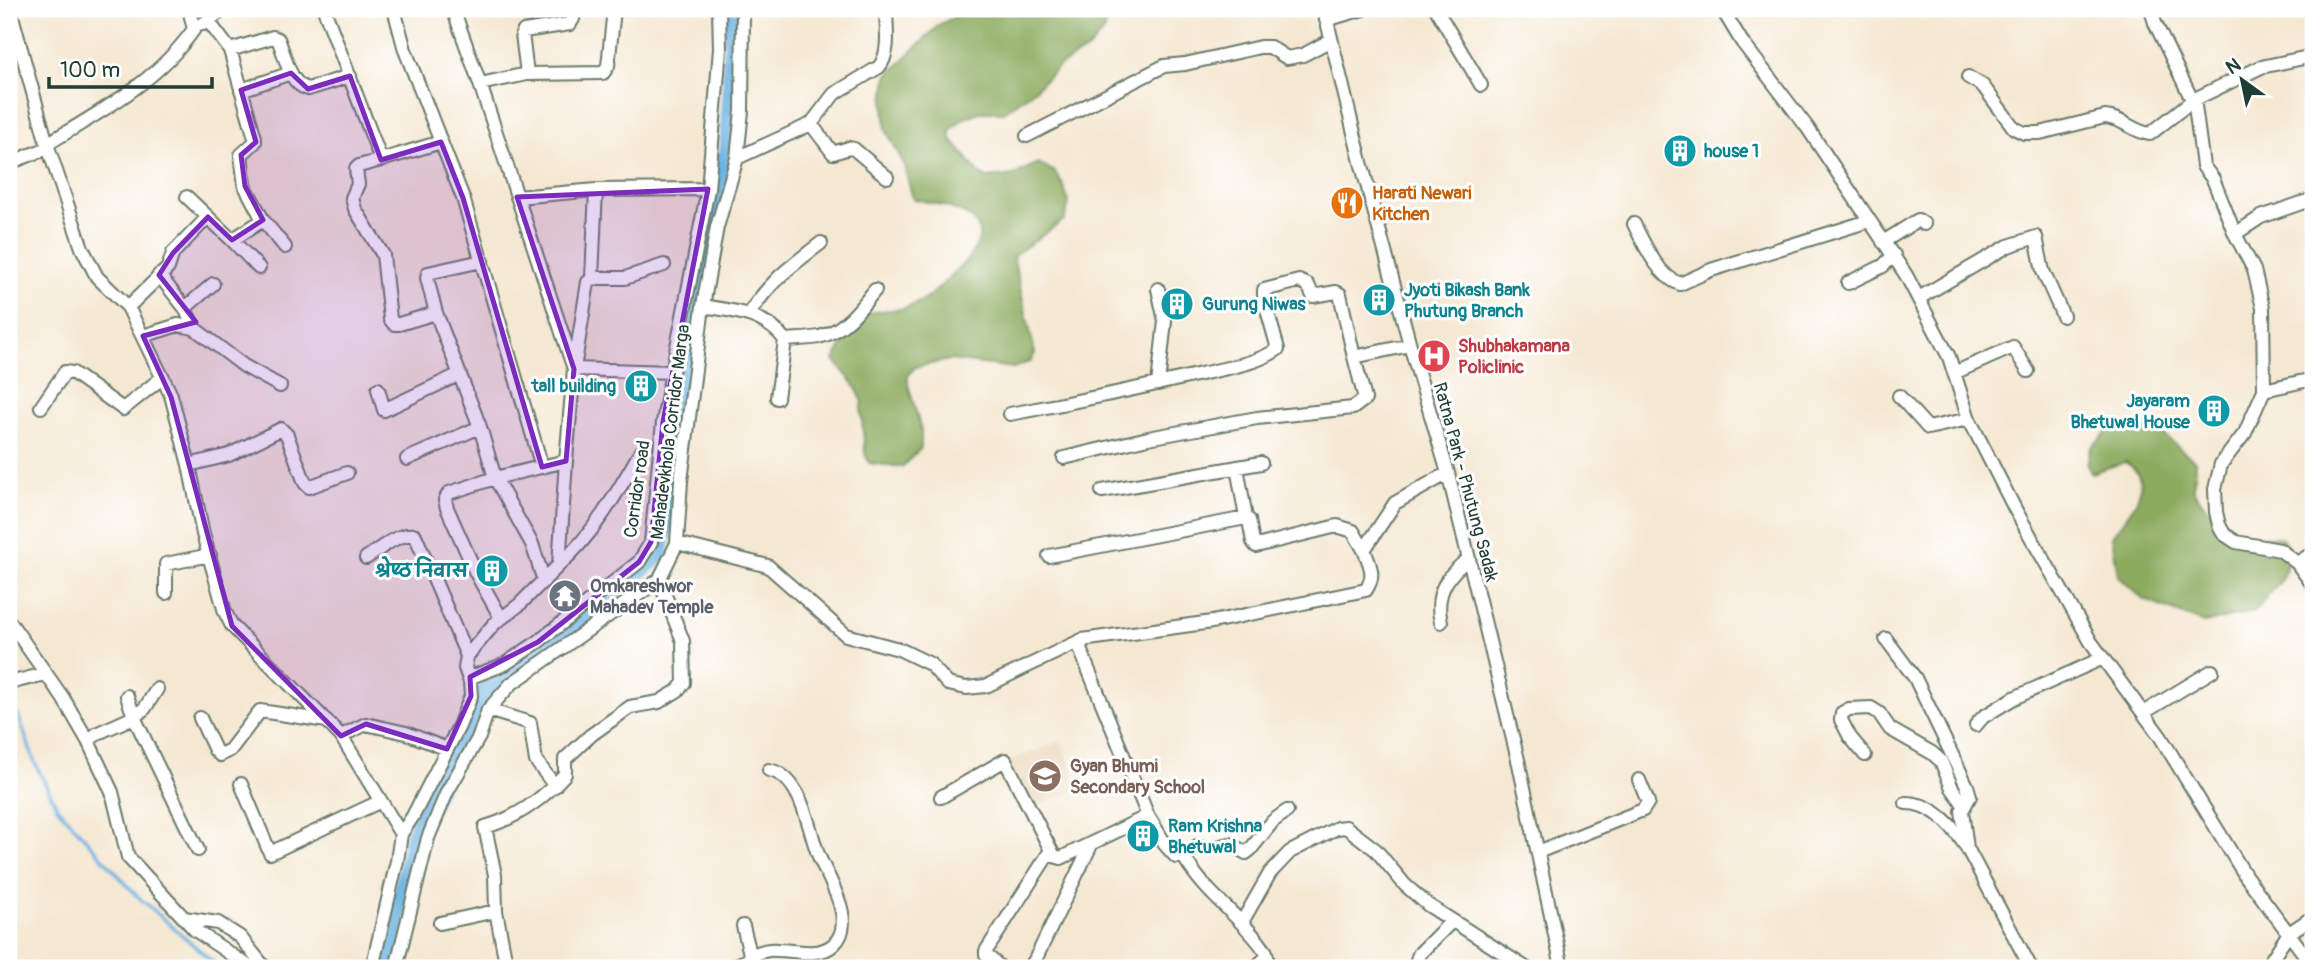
<svg xmlns="http://www.w3.org/2000/svg" width="2322" height="977" viewBox="0 0 2322 977" font-family="Pangolin,'Playpen Sans Deva',sans-serif">
  <style>
    .built { fill: #ebd8ba }
    .forest { fill: #8cab5e; stroke: #567449; stroke-width: 2 }
    .lines { fill: none; stroke-linecap: round; stroke-linejoin: round }
    .stream { stroke: #69b1e0; stroke-width: 3.5 }
    .river { stroke: #69b1e0; stroke-width: 19 }
    .minor-casing { stroke: #6a796b; stroke-width: 16 }
    .minor { stroke: #fff; stroke-width: 12 }
    .marked { fill: #7b2cbf; fill-opacity: 0.2; stroke: #7b2cbf; stroke-width: 5; stroke-linejoin: round }
    .labels { text-anchor: middle; stroke-width: 6; stroke-linejoin: round; paint-order: stroke }
    .culture-label { font-size: 18px; font-weight: bold; fill: #0d838f; stroke: #fff; text-anchor: start }
    .food-label { font-size: 18px; font-weight: bold; fill: #c56008; stroke: #fff; text-anchor: start }
    .health-label { font-size: 18px; font-weight: bold; fill: #be3a42; stroke: #fff; text-anchor: start }
    .street-label { font-size: 18px; fill: #1f3d34; stroke: #fff }
    .worship-label { font-size: 18px; font-weight: bold; fill: #5b616d; stroke: #fff; text-anchor: start }
    .education-label { font-size: 18px; font-weight: bold; fill: #785e54; stroke: #fff; text-anchor: start }
  </style>
  <rect width="100%" height="100%" fill="#fff"/>
  <filter id="ink" filterUnits="userSpaceOnUse"><feTurbulence type="fractalNoise" baseFrequency=".0143" numOctaves="2"/><feDisplacementMap in="SourceGraphic" scale="14" xChannelSelector="R" yChannelSelector="G"/><feConvolveMatrix kernelMatrix="1 2 1 2 8 2 1 2 1" color-interpolation-filters="sRGB"/></filter>
  <filter id="wash" filterUnits="userSpaceOnUse"><feTurbulence type="fractalNoise" baseFrequency=".00686" numOctaves="4" result="noise"/><feDisplacementMap in="SourceGraphic" scale="28" xChannelSelector="R" yChannelSelector="G"/><feGaussianBlur stdDeviation="1.57" result="paint"/><feColorMatrix in="noise" values="0 0 0 0 0 0 0 0 0 0 0 0 0 0 0 0 0 1.4 0 .05"/><feComposite in="paint" operator="in"/></filter>
  <g filter="url(#wash)">
    <rect width="100%" height="100%" fill="#f5e8d2"/>
    <!-- built -->
    <path class="built" d="M 1061,741 L 1081,790 L 1030,807 L 1009,761 Z"/>
    <!-- forest -->
    <path class="forest" d="M 971,9 L 1107,9 L 1105,30 L 1088,49 L 1058,67 L 1033,91 L 1004,112 L 979,112 L 963,119 L 950,130 L 951,139 L 979,173 L 987,178 L 1014,175 L 1038,163 L 1055,172 L 1064,187 L 1069,203 L 1064,220 L 1013,256 L 1035,353 L 1031,361 L 1014,368 L 950,360 L 915,367 L 908,375 L 908,384 L 921,430 L 921,448 L 902,467 L 869,463 L 865,453 L 861,408 L 863,402 L 854,384 L 834,360 C 840,350 851,326 860,319 C 872,309 887,311 901,309 C 908,308 919,302 925,299 C 937,292 947,279 957,270 C 1010,220 958,207 913,199 L 903,162 L 886,130 L 884,103 L 887,76 L 940,24 Z
      M 2112,427 L 2148,429 L 2165,436 L 2195,461 L 2196,469 L 2193,487 L 2196,495 L 2220,523 L 2236,534 L 2282,538 L 2292,553 L 2280,582 L 2254,612 L 2204,623 L 2144,600 L 2118,576 L 2112,536 C 2127,516 2160,481 2125,462 L 2091,473 L 2087,465 L 2091,448 Z"/>
    <g class="lines">
      <!-- stream -->
      <path class="stream" d="M 9,706 L 18,715 L 35,763 L 57,807 L 136,895 L 220,968"/>
      <!-- river -->
      <path class="river" d="M 386,968 L 415,834 L 481,694 L 539,654 L 600,606 L 659,553 L 672,479 L 672,438 L 682,369 L 720,172 L 729,151 L 734,9"/>
    </g>
  </g>
  <g filter="url(#ink)">
    <g class="lines">
      <defs>
        <path id="minor" d="M 324,9 L 381,160 L 441,142 L 405,50 L 394,9
          M 453,9 L 480,84 L 573,366
          M 1324,9 L 1361,162 L 1410,345 L 1448,473 L 1519,764 L 1562,968
          M 1436,9 L 1481,85
          M 1722,9 L 1742,42 L 1807,127 L 1906,275 L 1949,357 L 1969,419 L 2016,511 L 2091,642 L 2160,736 L 2245,875 L 2313,966
          M 2151,9 L 2155,23 L 2195,106 L 2203,166 L 2213,179 L 2235,234 L 2254,270 L 2263,308 L 2264,390 L 2245,433 L 2221,464 L 2215,489 L 2216,512 L 2219,525 L 2224,534 L 2236,542 L 2280,550 L 2297,563 L 2313,585
          M 9,10 L 12,16 L 47,144 L 82,248 L 97,277 L 128,307 L 171,395 L 189,465 L 203,534 L 225,612 L 232,626 L 341,736 L 401,834 L 397,861 L 372,968
          M 1326,20 L 1363,9
          M 203,24 L 224,9
          M 230,50 L 273,37 L 278,39 C 286,56 288,84 308,89 L 350,76
          M 527,74 L 522,34 L 524,31 L 570,24 L 573,19 L 573,9
          M 1968,77 L 1983,86 L 2014,128 L 2024,133 L 2040,133 L 2105,117 C 2122,118 2134,132 2150,134 L 2193,100 L 2261,67 L 2313,56
          M 480,84 L 527,74 L 603,73 L 608,66 L 614,9
          M 241,90 L 291,73
          M 811,124 L 833,153 L 849,148 L 854,149 L 887,177
          M 1027,136 L 1164,66 L 1185,64 L 1260,47 L 1270,47 L 1287,58 L 1303,55 L 1331,40
          M 441,142 L 463,198 L 542,467
          M 47,144 C 100,112 158,81 194,29 L 189,9
          M 737,158 L 811,124 L 834,94 L 879,67 C 891,53 886,26 886,9
          M 381,160 L 359,166 L 356,169 L 358,184 L 352,198 L 355,209 L 383,255 L 390,319 L 394,324 L 399,324 L 436,313 L 480,427 L 495,478 L 566,461 L 574,369 L 588,282 L 597,278 L 625,278 L 664,265
          M 9,163 L 48,148
          M 187,197 L 208,217
          M 517,197 L 596,190 L 708,189
          M 263,220 L 285,247
          M 1634,224 C 1644,244 1658,276 1680,284 L 1711,270 L 1869,221
          M 2235,234 L 2261,217 L 2313,199
          M 232,240 L 259,268
          M 1883,242 L 1918,220 L 1924,224
          M 159,275 L 185,308 L 194,328
          M 592,278 L 596,190
          M 1848,283 L 1883,266 L 1894,255
          M 1919,298 L 2008,246 L 2036,237 L 2043,271 L 2063,316
          M 703,306 C 733,311 765,313 785,340 L 777,398
          M 128,307 L 168,268 L 173,253 L 208,217 L 232,240 L 263,220 L 245,186 L 241,155 L 255,142 L 255,138 L 230,50 L 209,22
          M 185,308 L 213,284
          M 436,313 L 427,278 L 428,273 L 482,261
          M 749,314 C 771,280 790,267 821,243
          M 143,336 L 178,325 L 194,328 L 244,366 L 280,386
          M 785,340 C 796,339 808,339 819,337 C 843,332 861,308 875,290
          M 574,369 L 672,372 L 708,189 L 720,49 L 719,9
          M 1954,373 L 2013,347 L 2028,371
          M 1158,384 L 1165,321 L 1158,289
          M 378,389 L 384,410 L 460,374
          M 2264,390 L 2313,379
          M 1899,396 L 1928,428 L 1969,419
          M 41,407 L 65,372 L 73,373 L 123,409 L 163,377
          M 1010,414 C 1074,402 1137,389 1201,374 C 1225,368 1257,364 1278,349 L 1264,299 L 1264,290 L 1299,281 L 1308,285 L 1313,296 L 1336,292 L 1340,294 L 1354,357 L 1410,345
          M 1064,458 L 1148,438 L 1257,418 L 1353,408 L 1365,399 L 1354,357
          M 407,459 L 480,427
          M 189,465 L 229,455 L 281,429 L 287,435 L 305,483 L 309,487 L 347,473
          M 1237,467 L 1246,518
          M 1102,491 L 1261,463
          M 677,543 L 768,566 L 846,635 L 899,649 L 930,664 L 948,684 L 966,688 L 986,686 L 1082,640
          M 1049,556 L 1246,518 L 1249,520 L 1253,542 L 1256,546 L 1337,526 L 1353,531 L 1364,550
          M 366,558 C 379,550 398,532 415,535 L 467,656
          M 2297,563 L 2313,553
          M 559,565 C 594,534 617,493 640,453
          M 166,593 L 166,564 L 210,555
          M 501,618 L 476,573 L 447,508 L 445,500 L 449,493 L 495,478 L 532,544 L 544,581
          M 9,621 L 63,698 L 88,741 L 112,792 L 128,857 L 195,930 L 251,968
          M 1441,622 C 1434,594 1447,574 1469,559
          M 1886,639 L 1915,678 L 1967,786 L 1970,796 L 1962,811 L 1967,848 L 2031,968
          M 469,678 L 505,664 L 538,642 L 639,562 L 651,542 L 663,422 L 672,372
          M 9,683 L 45,674
          M 127,696 L 134,717 L 145,708 L 157,689
          M 488,710 L 530,723 L 536,761 L 555,786
          M 2143,713 L 2212,671
          M 200,718 L 215,750 L 220,755 L 230,750 L 260,711 L 327,721
          M 1976,725 L 1983,717 L 2014,698 L 2103,658
          M 341,736 L 366,724 L 406,733 L 447,749
          M 88,741 L 98,733 L 134,717 L 198,850
          M 1865,755 L 1850,737 L 1841,720 L 1842,713 L 1849,709 L 1871,708 L 1879,713 L 1890,729 L 1932,753 L 1941,761 L 1952,788 L 1964,805
          M 241,784 L 270,853 L 381,801
          M 941,797 L 1005,760 L 1054,856 L 1061,858 L 1092,843
          M 1906,803 C 1932,803 1952,825 1965,845
          M 1148,816 L 1167,847 L 1176,857 L 1184,857 L 1197,846 L 1208,849 L 1230,844 L 1246,853 L 1250,850 L 1273,821 L 1287,811
          M 401,834 L 413,816 L 459,726 L 471,696 L 470,682 L 465,668 L 467,656 L 494,624 L 519,605 L 559,565 L 566,461
          M 1538,852 L 1643,810 L 1648,802 L 1639,780
          M 1184,857 C 1207,897 1241,915 1266,952 L 1267,957 L 1255,968
          M 184,918 L 218,923 L 240,937 L 265,968
          M 1242,922 L 1270,873 L 1290,852 L 1337,828 L 1346,827 L 1376,850 L 1405,885 L 1428,905 L 1526,968
          M 440,923 L 496,911
          M 751,956 C 759,952 767,949 777,950 C 794,950 820,958 834,944 C 858,921 827,878 818,854 C 808,828 802,776 769,770
          M 1000,967 L 986,955 L 986,951 L 1051,850
          M 396,968 L 428,838 L 447,792 L 479,737 L 488,710 L 511,684 L 659,580 L 677,543 L 681,481 L 703,306 L 717,227 L 737,158 L 742,111 L 743,9
          M 507,968 L 496,911 L 495,875 L 485,827 C 517,818 543,799 565,774 L 565,759 L 591,735 L 630,707 L 659,702 L 677,691 L 684,683 L 683,641 L 659,580
          M 731,968 L 751,958 L 743,926
          M 1028,968 L 1034,962 L 1092,843 L 1148,816 L 1080,649 L 1082,640 L 1212,622 L 1366,590 C 1376,575 1370,565 1364,550 L 1395,503 L 1448,473
          M 1417,968 L 1417,960 L 1419,954 L 1451,922
          M 2266,968 L 2289,933 L 2313,917"/>
      </defs>
      <!-- minor casing -->
      <use href="#minor" class="minor-casing"/>
      <!-- minor -->
      <use href="#minor" class="minor"/>
    </g>
  </g>
  <!-- marked area -->
  <path class="marked" d="M 291,73 L 308,89 L 350,76 L 381,160 L 441,142 L 463,198 L 542,467 L 566,461 L 574,369 L 517,197 L 708,189 L 663,422 L 651,542 L 639,562 L 538,642 L 470,677 L 471,696 L 447,749 L 366,724 L 341,736 L 232,626 L 171,397 L 143,336 L 196,322 L 159,275 L 173,253 L 208,217 L 232,240 L 263,220 L 245,186 L 241,155 L 256,142 L 241,90 Z"/>
  <!-- icons -->
  <defs>
    <symbol id="building-disc" viewBox="-11 -11 22 22"><circle r="9.5" fill="#0f9aa8" stroke="#fff"/><path d="M-4-6H4V6H1V3H-1V6H-4ZM-2.5-4.3h1.7v1.8h-1.7ZM.8-4.3h1.7v1.8H.8ZM-2.5-1h1.7V.8h-1.7ZM.8-1h1.7V.8H.8Z" fill="#fff"/></symbol>
    <symbol id="restaurant-disc" viewBox="-11 -11 22 22"><circle r="9.5" fill="#e8710a" stroke="#fff"/><path d="M-5-6h1v4h1v-4h1v4h1v-4h1v5L-1.5 .5V6h-2V.5L-5-1ZM5-6V6H3V1.5H1.5Q1.5-4 5-6Z" fill="#fff"/></symbol>
    <symbol id="hospital-disc" viewBox="-11 -11 22 22"><circle r="9.5" fill="#e0444e" stroke="#fff"/><path d="M-5-5h3v3.5h4V-5h3V5h-3V1.5h-4V5h-3Z" fill="#fff"/></symbol>
    <symbol id="temple-disc" viewBox="-11 -11 22 22"><circle r="9.5" fill="#6b7280" stroke="#fff"/><path d="M0-6L5-2H3V0L6.5 2.5H4V6H1.5V3h-3V6H-4V2.5H-6.5L-3 0V-2H-5Z" fill="#fff"/></symbol>
    <symbol id="school-disc" viewBox="-11 -11 22 22"><circle r="9.5" fill="#8d6e63" stroke="#fff"/><path d="M0-5L7-2L0 1L-7-2ZM-4 1L0 2.5L4 1V4Q0 6-4 4Z" fill="#fff"/></symbol>
  </defs>
  <g fill-rule="evenodd">
    <use href="#building-disc" x="1661" y="132" width="38" height="38"/>
    <use href="#restaurant-disc" x="1328" y="184" width="38" height="38"/>
    <use href="#building-disc" x="1360" y="281" width="38" height="38"/>
    <use href="#building-disc" x="1158" y="285" width="38" height="38"/>
    <use href="#hospital-disc" x="1415" y="337" width="38" height="38"/>
    <use href="#building-disc" x="622" y="367" width="38" height="38"/>
    <use href="#building-disc" x="2195" y="392" width="38" height="38"/>
    <use href="#building-disc" x="473" y="552" width="38" height="38"/>
    <use href="#temple-disc" x="546" y="577" width="38" height="38"/>
    <use href="#school-disc" x="1026" y="757" width="38" height="38"/>
    <use href="#building-disc" x="1124" y="817" width="38" height="38"/>
  </g>
  <g class="labels">
    <!-- culture labels -->
    <g class="culture-label">
      <text x="1704" y="157">house 1</text>
      <text x="1404" y="296">Jyoti Bikash Bank<tspan x="1404" dy="21">Phutung Branch</tspan></text>
      <text x="1202" y="310">Gurung Niwas</text>
      <text x="616" y="392" text-anchor="end">tall building</text>
      <text x="2190" y="407" text-anchor="end">Jayaram<tspan x="2190" dy="21">Bhetuwal House</tspan></text>
      <text x="468" y="577" text-anchor="end">श्रेष्ठ निवास</text>
      <text x="1168" y="832">Ram Krishna<tspan x="1168" dy="21">Bhetuwal</tspan></text>
    </g>
    <!-- food labels -->
    <g class="food-label">
      <text x="1372" y="199">Harati Newari<tspan x="1372" dy="21">Kitchen</tspan></text>
    </g>
    <!-- health labels -->
    <g class="health-label">
      <text x="1458" y="352">Shubhakamana<tspan x="1458" dy="21">Policlinic</tspan></text>
    </g>
    <!-- street labels -->
    <g class="street-label">
      <text transform="translate(670 432) rotate(-83)" y="6">Mahadevkhola Corridor Marga</text>
      <text transform="translate(1466 482) rotate(75)" y="6">Ratna Park - Phutung Sadak</text>
      <text transform="translate(637 489) rotate(-82)" y="6">Corridor road</text>
    </g>
    <!-- worship labels -->
    <g class="worship-label">
      <text x="590" y="592">Omkareshwor<tspan x="590" dy="21">Mahadev Temple</tspan></text>
    </g>
    <!-- education labels -->
    <g class="education-label">
      <text x="1070" y="772">Gyan Bhumi<tspan x="1070" dy="21">Secondary School</tspan></text>
    </g>
  </g>
  <!-- margin -->
  <rect width="2322" height="977" fill="none" stroke="#fff" stroke-width="35"/>
  <!-- north arrow -->
  <g transform="translate(2242 80) rotate(327)" stroke="#ffffff" stroke-width="5" paint-order="stroke">
  <path d="M0-5L12 26L0 18L-12 26Z" fill="#1f3d34"/>
  <text y="-10" font-size="19" font-weight="bold" text-anchor="middle" fill="#1f3d34">N</text>
  </g>
  <!-- scale -->
  <path d="M49 77v10h163v-10" fill="none" stroke="#1f3d34" stroke-width="3.5"/>
  <text x="60" y="77" font-size="21" fill="#1f3d34" stroke="#ffffff" stroke-width="5" paint-order="stroke">100 m</text>
</svg>
